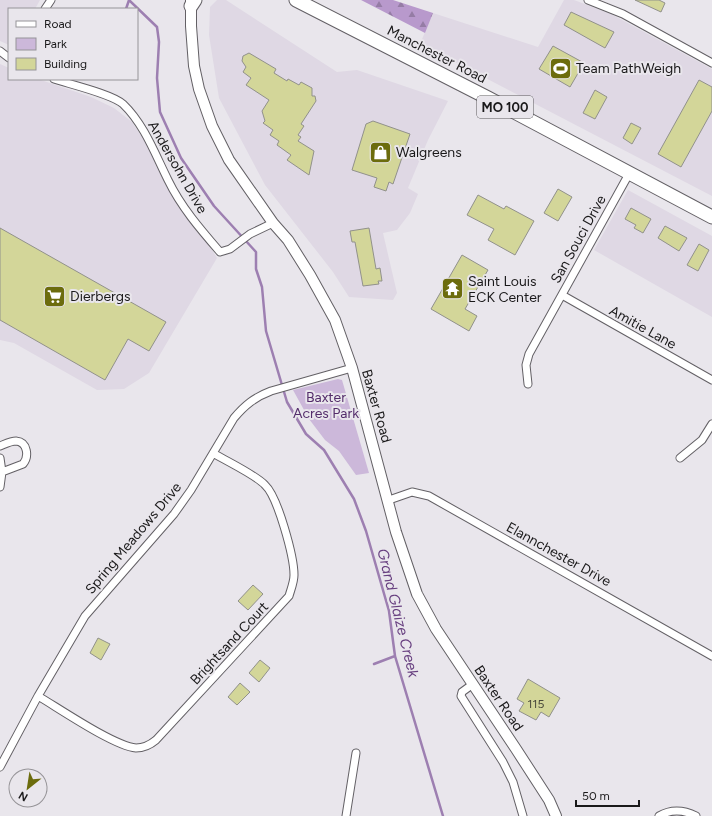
<svg xmlns="http://www.w3.org/2000/svg" width="712" height="816" viewBox="0 0 712 816" font-family="Figtree,sans-serif">
  <style>
    .built { fill: #dfd8e4 }
    .green { fill: #ccb8da }
    .forest { fill: url(#forest-firs) }
    .lines { fill: none; stroke-linecap: round; stroke-linejoin: round }
    .stream { stroke: #9d7fb1; stroke-width: 2.5 }
    .building { fill: #d3d699; stroke: #91918b }
    .street-casing { stroke: #636065; stroke-width: 9 }
    .secondary-casing { stroke: #636065; stroke-width: 12 }
    .highway-casing { stroke: #636065; stroke-width: 15 }
    .street { stroke: #fff; stroke-width: 7 }
    .secondary { stroke: #fff; stroke-width: 10 }
    .highway { stroke: #fff; stroke-width: 13 }
    .labels { text-anchor: middle; stroke-width: 4; stroke-linejoin: round; paint-order: stroke }
    .number-label { font-size: 12px; fill: #48483a }
    .shield { fill: #e9e6ec; stroke: #585659; stroke-width: 1 }
    .shield-label { font-size: 13px; font-weight: bold; fill: #1a191a }
    .street-label { font-size: 14px; fill: #1a191a; stroke: #e9e6ec }
    .poi-label { font-size: 14px; fill: #1a191a; stroke: #e9e6ec; text-anchor: start }
    .park-label { font-size: 14px; fill: #542d6b; stroke: #e9e6ec }
    .water-label { font-size: 15px; font-style: italic; fill: #684080; stroke: #e9e6ec }
  </style>
  <defs>
    <pattern id="forest-firs" width="22" height="20" patternUnits="userSpaceOnUse"><rect width="22" height="20" fill="#b899cc"/><path d="M5 1l3.5 6h-7zM16 11l3.5 6h-7z" fill="#957ca5"/></pattern>
  </defs>
  <rect width="100%" height="100%" fill="#e9e6ec"/>
  <!-- built -->
  <path class="built" d="M 0,0 L 40,0 L 35,9 L 9,9 L 9,45 L 0,41 Z
    M 217,0 L 226,0 L 337,72 L 357,70 L 448,101 L 428,140 L 408,188 L 418,194 L 410,213 L 397,230 L 383,233 L 397,293 L 393,300 L 349,297 L 333,272 L 265,185 L 219,98 L 209,35 L 210,7 Z
    M 564,0 L 574,0 L 611,14 L 712,69 L 712,196 L 420,44 L 433,13 L 538,47 Z
    M 0,64 L 9,68 L 9,79 L 38,79 L 91,97 L 114,108 L 132,122 L 148,146 L 156,166 L 168,186 L 198,233 L 208,243 L 217,258 L 149,373 L 124,389 L 97,390 L 14,343 L 0,340 Z
    M 628,190 L 712,236 L 712,317 L 594,250 Z"/>
  <!-- green -->
  <path class="green" d="M 338,379 L 342,380 L 369,473 L 356,475 L 339,451 L 325,440 L 309,419 L 293,390 Z"/>
  <!-- forest -->
  <path class="forest" d="M 361,0 L 393,0 L 433,13 L 425,33 Z"/>
  <g class="lines">
    <!-- stream -->
    <path class="stream" d="M 129,0 L 157,27 L 159,42 L 157,78 L 160,112 L 181,158 L 214,206 L 256,252 L 256,269 L 262,287 L 266,331 L 287,402 L 306,434 L 324,450 L 354,499 L 366,531 L 389,611 L 395,656 L 443,816
      M 126,9 L 129,0
      M 374,664 L 395,656"/>
  </g>
  <!-- building -->
  <path class="building" d="M 635,0 L 659,0 L 665,3 L 661,12 Z
    M 571,12 L 614,32 L 605,48 L 564,25 Z
    M 553,46 L 584,63 L 570,87 L 539,69 Z
    M 249,53 L 276,69 L 274,73 L 287,81 L 288,79 L 299,85 L 301,82 L 312,88 L 312,96 L 315,96 L 316,101 L 301,124 L 304,126 L 298,135 L 301,137 L 298,141 L 314,151 L 309,175 L 287,160 L 291,155 L 277,145 L 279,141 L 270,135 L 273,130 L 263,123 L 265,121 L 262,111 L 269,100 L 246,85 L 251,78 L 243,72 L 246,67 L 242,61 L 243,56 Z
    M 699,80 L 712,87 L 712,111 L 681,167 L 658,154 Z
    M 595,90 L 607,97 L 595,119 L 583,113 Z
    M 373,121 L 410,134 L 393,184 L 389,182 L 386,191 L 374,187 L 377,178 L 352,170 L 366,124 Z
    M 631,123 L 641,128 L 632,144 L 623,138 Z
    M 558,189 L 572,197 L 558,221 L 544,213 Z
    M 478,195 L 504,209 L 506,206 L 534,221 L 515,255 L 488,240 L 494,229 L 467,215 Z
    M 631,208 L 651,219 L 643,233 L 634,228 L 636,225 L 625,219 Z
    M 665,226 L 687,238 L 679,251 L 658,238 Z
    M 0,228 L 166,322 L 149,351 L 128,339 L 105,380 L 0,320 Z
    M 369,228 L 376,269 L 380,268 L 382,281 L 378,281 L 379,284 L 363,286 L 355,242 L 352,242 L 350,231 Z
    M 699,244 L 709,250 L 698,271 L 687,265 Z
    M 462,255 L 488,270 L 465,309 L 477,316 L 469,331 L 431,309 Z
    M 253,585 L 263,594 L 248,610 L 238,601 Z
    M 98,638 L 110,644 L 101,660 L 90,653 Z
    M 260,660 L 270,668 L 259,682 L 249,673 Z
    M 528,679 L 560,698 L 549,717 L 541,712 L 536,720 L 519,711 L 524,703 L 517,699 Z
    M 240,683 L 250,692 L 237,705 L 228,697 Z"/>
  <g class="lines">
    <defs>
      <path id="street" d="M 588,0 L 623,14 L 712,63
        M 45,9 L 51,0
        M 0,51 L 9,58
        M 54,79 C 69,84 112,94 123,104 C 144,124 155,154 168,180 C 181,207 201,230 220,252 L 230,249 L 250,234 L 273,223
        M 562,295 L 712,380
        M 528,384 L 526,365 L 529,354 L 630,172
        M 0,446 C 5,444 11,441 16,441 C 28,442 29,457 23,464 L 2,472
        M 0,458 L 2,472 L 0,487
        M 680,458 L 702,440 L 712,424
        M 389,500 L 412,492 L 429,496 L 712,656
        M 473,684 L 462,692 L 461,696 L 503,762 L 513,782 L 523,816
        M 38,696 C 60,709 114,746 136,748 C 144,748 150,745 156,740 L 289,596 C 291,589 294,582 294,575 C 294,557 278,497 265,485 C 256,475 226,461 213,453
        M 0,767 L 38,696 L 85,616 L 174,514 L 191,490 L 234,418 C 245,405 255,397 271,391 L 352,368
        M 346,816 L 356,753
        M 659,816 C 671,809 684,810 696,816"/>
      <path id="secondary" d="M 191,0 L 191,26 L 194,66 L 199,89 L 212,126 L 229,160 L 273,223 L 288,240 L 310,275 L 335,320 L 352,368 L 396,532 L 417,594 L 436,629 L 516,749 L 549,800 L 556,816"/>
      <path id="highway" d="M 296,0 L 488,98 L 712,217
        M 191,6 L 195,0"/>
    </defs>
    <!-- street casing -->
    <use href="#street" class="street-casing"/>
    <!-- secondary casing -->
    <use href="#secondary" class="secondary-casing"/>
    <!-- highway casing -->
    <use href="#highway" class="highway-casing"/>
    <!-- street -->
    <use href="#street" class="street"/>
    <!-- secondary -->
    <use href="#secondary" class="secondary"/>
    <!-- highway -->
    <use href="#highway" class="highway"/>
  </g>
  <!-- icons -->
  <defs>
    <symbol id="stadium-square" viewBox="-11 -11 22 22"><rect x="-9" y="-9" width="18" height="18" rx="4" fill="#6c6c0d" stroke="#e9e6ec"/><path d="M0-5a6.5 5 0 1 0 0 10a6.5 5 0 1 0 0-10ZM-3.5-1.8h7v3.6h-7Z" fill="#fff"/></symbol>
    <symbol id="shop-square" viewBox="-11 -11 22 22"><rect x="-9" y="-9" width="18" height="18" rx="4" fill="#6c6c0d" stroke="#e9e6ec"/><path d="M-5-2.5h2.3a2.7 3.5 0 0 1 5.4 0H5L5.5 6h-11ZM-1.5-2.5h3a1.5 2.3 0 0 0-3 0Z" fill="#fff"/></symbol>
    <symbol id="temple-square" viewBox="-11 -11 22 22"><rect x="-9" y="-9" width="18" height="18" rx="4" fill="#6c6c0d" stroke="#e9e6ec"/><path d="M0-6L5-2H3V0L6.5 2.5H4V6H1.5V3h-3V6H-4V2.5H-6.5L-3 0V-2H-5Z" fill="#fff"/></symbol>
    <symbol id="supermarket-square" viewBox="-11 -11 22 22"><rect x="-9" y="-9" width="18" height="18" rx="4" fill="#6c6c0d" stroke="#e9e6ec"/><path d="M-6-5.5h2.5l.6 2H6L4.5 2H-2.5L-4.4-4H-6ZM-1.5 3.2a1.3 1.3 0 1 0 .1 0ZM3 3.2a1.3 1.3 0 1 0 .1 0Z" fill="#fff"/></symbol>
  </defs>
  <g fill-rule="evenodd">
    <use href="#stadium-square" x="548" y="56" width="25" height="25"/>
    <use href="#shop-square" x="368" y="140" width="25" height="25"/>
    <use href="#temple-square" x="440" y="276" width="25" height="25"/>
    <use href="#supermarket-square" x="42" y="284" width="25" height="25"/>
  </g>
  <g class="labels">
    <!-- number labels -->
    <g class="number-label">
      <text x="536" y="708">115</text>
    </g>
    <!-- shield labels -->
    <rect class="shield" x="477" y="96" width="56" height="22" rx="3"/>
    <g class="shield-label">
      <text x="505" y="112">MO 100</text>
    </g>
    <!-- street labels -->
    <g class="street-label">
      <text transform="translate(437 54) rotate(27)" y="5">Manchester Road</text>
      <text transform="translate(178 167) rotate(60)" y="5">Andersohn Drive</text>
      <text transform="translate(578 239) rotate(-61)" y="5">San Souci Drive</text>
      <text transform="translate(643 327) rotate(29)" y="5">Amitie Lane</text>
      <text transform="translate(377 406) rotate(74)" y="5">Baxter Road</text>
      <text transform="translate(133 538) rotate(-50)" y="5">Spring Meadows Drive</text>
      <text transform="translate(559 554) rotate(29)" y="5">Elannchester Drive</text>
      <text transform="translate(229 643) rotate(-47)" y="5">Brightsand Court</text>
      <text transform="translate(499 698) rotate(56)" y="5">Baxter Road</text>
    </g>
    <!-- poi labels -->
    <g class="poi-label">
      <text x="576" y="73">Team PathWeigh</text>
      <text x="396" y="157">Walgreens</text>
      <text x="468" y="286">Saint Louis<tspan x="468" dy="16">ECK Center</tspan></text>
      <text x="70" y="301">Dierbergs</text>
    </g>
    <!-- park labels -->
    <g class="park-label">
      <text x="326" y="402">Baxter<tspan x="326" dy="16">Acres Park</tspan></text>
    </g>
    <!-- water labels -->
    <g class="water-label">
      <text transform="translate(398 613) rotate(76)" y="5">Grand Glaize Creek</text>
    </g>
  </g>
  <!-- legend -->
  <rect x="8" y="8" width="130" height="72" fill="#e9e6ec" stroke="#969498"/>
  <rect x="16" y="21" width="20" height="6" fill="#ffffff" stroke="#969498"/>
  <text x="44" y="28" font-size="12" fill="#1a191a">Road</text>
  <rect x="16" y="38" width="20" height="12" fill="#ccb8da" stroke="#969498"/>
  <text x="44" y="48" font-size="12" fill="#1a191a">Park</text>
  <rect x="16" y="58" width="20" height="12" fill="#d3d699" stroke="#969498"/>
  <text x="44" y="68" font-size="12" fill="#1a191a">Building</text>
  <!-- north arrow -->
  <g transform="translate(28 788) rotate(210)"><circle r="19" fill="#e9e6ec" stroke="#969498"/>
  <path d="M0-3L7 15L0 10L-7 15Z" fill="#6c6c0d"/>
  <text y="-6" font-size="11" font-weight="bold" text-anchor="middle" fill="#1a191a">N</text>
  </g>
  <!-- scale -->
  <path d="M576 800v6h63v-6" fill="none" stroke="#1a191a" stroke-width="2"/>
  <text x="582" y="800" font-size="12" fill="#1a191a" stroke="#e9e6ec" stroke-width="3" paint-order="stroke">50 m</text>
</svg>
